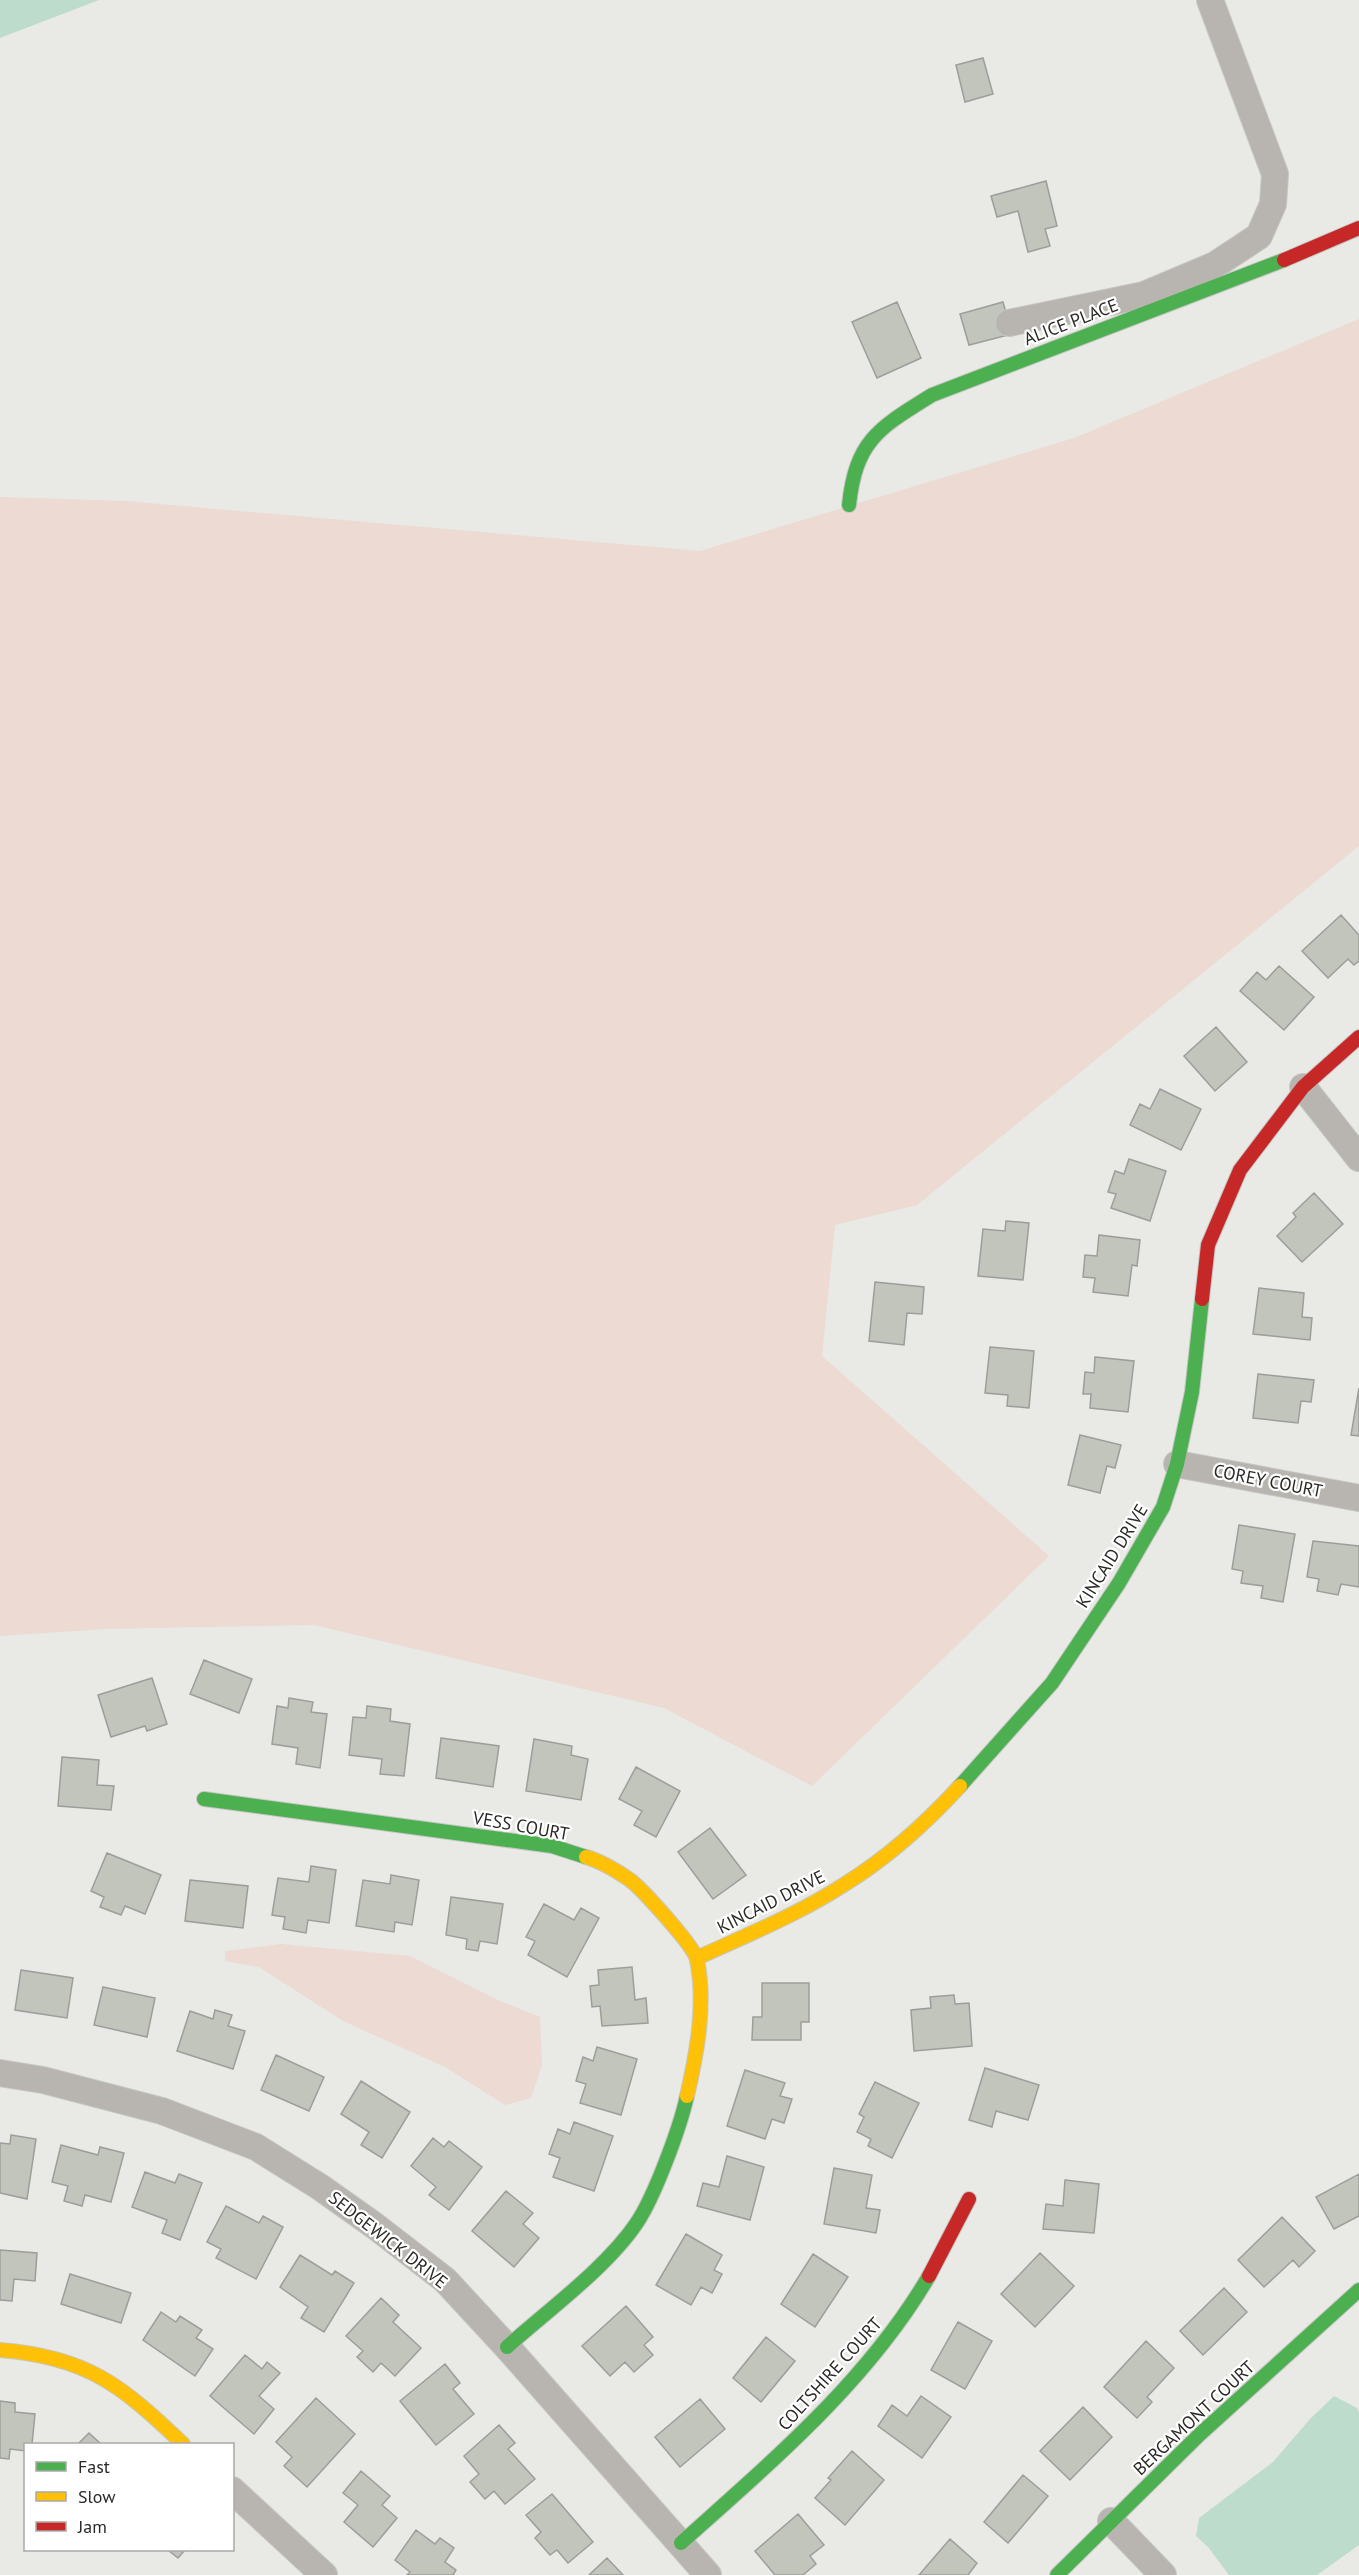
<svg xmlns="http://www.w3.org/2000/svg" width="1359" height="2575" viewBox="0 0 1359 2575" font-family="'PT Sans',sans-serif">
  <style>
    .green { fill: #ecdad3 }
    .water { fill: #bedccc }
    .building { fill: #c1c5bc; stroke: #9d9e9b; stroke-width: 1.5 }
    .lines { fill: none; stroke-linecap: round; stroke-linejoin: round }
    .street-casing { stroke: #c6c6c4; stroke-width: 28 }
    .fast-casing { stroke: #c6c6c4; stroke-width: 16 }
    .slow-casing { stroke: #c6c6c4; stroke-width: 16 }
    .jam-casing { stroke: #c6c6c4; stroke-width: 16 }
    .street { stroke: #b8b4af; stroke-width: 26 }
    .fast { stroke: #4caf50; stroke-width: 14 }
    .slow { stroke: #ffc107; stroke-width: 14 }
    .jam { stroke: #c62828; stroke-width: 14 }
    .labels { text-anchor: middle; stroke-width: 4.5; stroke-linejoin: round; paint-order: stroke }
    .street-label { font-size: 18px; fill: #2a2927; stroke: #fff }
  </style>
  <rect width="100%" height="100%" fill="#e9e9e5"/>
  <!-- green -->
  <path class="green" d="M 1359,319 L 1359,846 L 917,1205 L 835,1225 L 822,1356 L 1049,1556 L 812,1786 L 664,1708 L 314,1625 L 105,1629 L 0,1636 L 0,497 L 125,501 L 700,551 L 1074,438 Z
    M 281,1944 L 410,1956 L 500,2001 L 540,2017 L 542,2065 L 531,2098 L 505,2105 L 445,2067 L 343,2021 L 259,1967 L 225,1961 L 225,1951 Z"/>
  <!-- water -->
  <path class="water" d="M 0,0 L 99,0 L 0,38 Z
    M 1334,2396 L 1357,2408 L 1359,2413 L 1359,2545 L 1317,2575 L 1229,2575 L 1208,2547 L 1196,2536 L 1199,2518 L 1273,2462 L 1310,2419 Z"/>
  <!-- building -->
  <path class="building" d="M 983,58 L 993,94 L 965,102 L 956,65 Z
    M 1046,181 L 1057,226 L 1045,229 L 1050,246 L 1028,252 L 1018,211 L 997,217 L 991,196 Z
    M 897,302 L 921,358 L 877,378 L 852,322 Z
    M 1003,302 L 1012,334 L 969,345 L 960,314 Z
    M 1341,915 L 1359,935 L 1359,961 L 1354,965 L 1348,959 L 1328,978 L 1302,951 Z
    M 1279,966 L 1314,997 L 1284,1030 L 1240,991 L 1257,972 L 1266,980 Z
    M 1216,1027 L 1247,1062 L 1215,1091 L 1184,1056 Z
    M 1160,1089 L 1201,1109 L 1181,1150 L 1130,1125 L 1140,1104 L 1150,1109 Z
    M 1129,1159 L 1166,1171 L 1150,1221 L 1111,1208 L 1116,1194 L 1108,1192 L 1115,1171 L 1124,1174 Z
    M 1314,1193 L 1343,1224 L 1302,1262 L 1277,1236 L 1296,1217 L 1293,1213 Z
    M 1006,1221 L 1029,1223 L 1023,1280 L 978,1276 L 983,1229 L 1005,1231 Z
    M 1099,1235 L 1140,1240 L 1137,1266 L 1132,1265 L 1128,1296 L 1093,1292 L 1095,1278 L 1083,1277 L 1085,1255 L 1097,1256 Z
    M 875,1282 L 924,1287 L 922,1314 L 907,1313 L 904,1345 L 869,1341 Z
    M 1259,1288 L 1304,1293 L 1302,1317 L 1312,1318 L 1310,1340 L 1253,1334 Z
    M 990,1347 L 1034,1351 L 1029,1408 L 1007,1406 L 1008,1395 L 985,1393 Z
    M 1095,1357 L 1134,1361 L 1128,1412 L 1090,1408 L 1091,1394 L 1083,1394 L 1085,1372 L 1094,1373 Z
    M 1258,1374 L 1314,1380 L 1311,1402 L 1301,1401 L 1298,1423 L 1253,1418 Z
    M 1359,1388 L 1359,1436 L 1351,1435 Z
    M 1080,1435 L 1121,1445 L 1115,1468 L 1107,1466 L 1100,1493 L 1068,1485 Z
    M 1239,1525 L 1295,1534 L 1283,1602 L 1261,1598 L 1263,1586 L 1241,1583 L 1243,1571 L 1232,1569 Z
    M 1313,1541 L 1359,1546 L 1359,1587 L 1341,1584 L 1338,1595 L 1317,1591 L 1319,1579 L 1307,1577 Z
    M 204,1660 L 252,1679 L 239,1713 L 190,1694 Z
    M 152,1678 L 167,1724 L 147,1731 L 145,1726 L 111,1737 L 98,1695 Z
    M 289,1698 L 313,1702 L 311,1712 L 327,1714 L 320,1768 L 296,1764 L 298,1748 L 272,1744 L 277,1706 L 288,1708 Z
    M 367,1706 L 391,1709 L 390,1721 L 410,1724 L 404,1776 L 380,1774 L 382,1759 L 349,1755 L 353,1717 L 366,1718 Z
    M 441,1738 L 499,1746 L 493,1787 L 436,1778 Z
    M 534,1739 L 572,1746 L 571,1755 L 588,1759 L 581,1800 L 526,1791 Z
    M 62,1757 L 99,1760 L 97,1785 L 114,1786 L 111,1810 L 58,1806 Z
    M 636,1767 L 680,1791 L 656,1837 L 634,1825 L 642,1811 L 619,1799 Z
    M 710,1828 L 746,1875 L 713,1899 L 678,1852 Z
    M 107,1853 L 161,1875 L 145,1914 L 125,1906 L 121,1915 L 100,1907 L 104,1897 L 91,1891 Z
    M 311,1866 L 336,1870 L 329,1923 L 308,1920 L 306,1933 L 283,1929 L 285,1917 L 272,1915 L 278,1878 L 309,1882 Z
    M 391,1875 L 419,1880 L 412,1925 L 395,1922 L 394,1932 L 356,1926 L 363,1880 L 390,1884 Z
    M 190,1880 L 248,1886 L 243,1928 L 185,1921 Z
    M 451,1897 L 503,1904 L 497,1944 L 480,1941 L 478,1951 L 466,1949 L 467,1939 L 446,1935 Z
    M 544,1904 L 574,1920 L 581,1908 L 599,1918 L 567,1977 L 528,1955 L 535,1941 L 526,1937 Z
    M 632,1967 L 635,2000 L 646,1998 L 648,2023 L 602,2026 L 600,2006 L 592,2007 L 590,1986 L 599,1985 L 598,1970 Z
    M 21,1970 L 73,1978 L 67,2018 L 15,2010 Z
    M 762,1983 L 809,1983 L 809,2022 L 801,2022 L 801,2040 L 752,2040 L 753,2017 L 762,2017 Z
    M 103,1987 L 155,1998 L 147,2037 L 94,2025 Z
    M 954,1995 L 955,2004 L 969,2003 L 972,2046 L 914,2051 L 911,2010 L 931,2008 L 930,1997 Z
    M 215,2010 L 232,2015 L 228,2026 L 245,2031 L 233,2069 L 177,2051 L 190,2011 L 213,2019 Z
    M 597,2047 L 637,2059 L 621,2115 L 580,2103 L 586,2084 L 576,2081 L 583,2057 L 593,2061 Z
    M 276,2055 L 324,2077 L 309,2111 L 261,2090 Z
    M 985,2068 L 1039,2085 L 1028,2120 L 996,2111 L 992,2127 L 969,2120 Z
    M 745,2070 L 785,2083 L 780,2096 L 792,2099 L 784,2123 L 772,2119 L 765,2139 L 727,2126 Z
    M 361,2081 L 410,2112 L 382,2158 L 361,2145 L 369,2132 L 341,2114 Z
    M 875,2082 L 919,2103 L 892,2158 L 868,2146 L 871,2139 L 857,2132 L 864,2117 L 859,2114 Z
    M 574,2122 L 613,2136 L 594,2191 L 553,2177 L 560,2158 L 549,2154 L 558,2129 L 570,2134 Z
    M 11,2135 L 36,2139 L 27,2199 L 0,2193 L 0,2143 L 10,2144 Z
    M 433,2138 L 444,2147 L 449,2141 L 482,2167 L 449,2210 L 429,2195 L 436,2187 L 411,2166 Z
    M 61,2145 L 98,2155 L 100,2147 L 124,2153 L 111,2202 L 85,2195 L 82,2206 L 64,2201 L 68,2186 L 52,2182 Z
    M 727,2156 L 764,2167 L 750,2220 L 697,2206 L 703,2183 L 719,2187 Z
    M 834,2168 L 872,2175 L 866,2208 L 880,2210 L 876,2233 L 824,2224 Z
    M 145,2172 L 175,2183 L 179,2174 L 202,2183 L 180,2240 L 162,2233 L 167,2220 L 132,2207 Z
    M 1359,2174 L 1359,2216 L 1334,2229 L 1316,2197 Z
    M 1065,2180 L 1099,2184 L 1094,2233 L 1043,2229 L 1046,2204 L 1063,2206 Z
    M 506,2191 L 533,2213 L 523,2224 L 539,2238 L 514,2267 L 472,2231 Z
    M 226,2206 L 259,2223 L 263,2216 L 283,2227 L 256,2279 L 216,2258 L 221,2249 L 207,2242 Z
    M 1282,2217 L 1315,2251 L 1299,2267 L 1293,2260 L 1264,2287 L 1238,2260 Z
    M 686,2234 L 722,2255 L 714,2270 L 722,2274 L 712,2293 L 701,2287 L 691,2305 L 656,2285 Z
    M 0,2250 L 37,2253 L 35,2281 L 14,2279 L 12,2301 L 0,2300 Z
    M 1040,2253 L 1074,2286 L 1035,2327 L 1001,2294 Z
    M 813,2254 L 848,2277 L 815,2327 L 781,2304 Z
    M 300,2255 L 332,2275 L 335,2271 L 354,2283 L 324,2332 L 301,2318 L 308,2307 L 280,2287 Z
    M 70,2274 L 131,2293 L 121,2323 L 61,2304 Z
    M 1224,2288 L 1247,2312 L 1203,2355 L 1180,2331 Z
    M 381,2298 L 399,2315 L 393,2322 L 421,2348 L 395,2376 L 381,2363 L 373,2372 L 357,2357 L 363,2351 L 346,2336 Z
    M 626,2306 L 653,2337 L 644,2345 L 653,2355 L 634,2372 L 625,2362 L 610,2376 L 582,2346 Z
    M 161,2312 L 176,2322 L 180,2316 L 202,2330 L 196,2338 L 213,2349 L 195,2376 L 143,2340 Z
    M 958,2322 L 992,2341 L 965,2389 L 931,2370 Z
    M 766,2337 L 795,2361 L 761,2402 L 733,2378 Z
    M 1146,2341 L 1174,2368 L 1147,2397 L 1152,2402 L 1137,2418 L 1104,2387 Z
    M 245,2355 L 262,2369 L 267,2362 L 280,2373 L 259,2396 L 274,2409 L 254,2434 L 210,2396 Z
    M 445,2364 L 460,2383 L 453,2389 L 474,2414 L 436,2445 L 400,2401 Z
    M 921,2396 L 951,2417 L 922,2458 L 878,2426 L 892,2405 L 907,2416 Z
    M 316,2398 L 355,2434 L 307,2487 L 284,2466 L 292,2457 L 276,2442 Z
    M 700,2399 L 725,2429 L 680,2467 L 655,2437 Z
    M 0,2401 L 15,2403 L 15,2412 L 35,2414 L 32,2444 L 26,2444 L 26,2451 L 10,2449 L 9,2459 L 0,2458 Z
    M 1083,2407 L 1112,2437 L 1070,2480 L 1040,2451 Z
    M 499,2425 L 515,2443 L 508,2449 L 535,2479 L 505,2504 L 494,2491 L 485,2499 L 470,2482 L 479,2474 L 464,2456 Z
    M 89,2433 L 101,2444 L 78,2444 Z
    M 852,2451 L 884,2480 L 845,2525 L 815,2498 L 831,2480 L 828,2478 Z
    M 361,2471 L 390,2496 L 382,2505 L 397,2518 L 373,2547 L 344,2522 L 358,2505 L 343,2493 Z
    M 1023,2475 L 1048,2496 L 1008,2543 L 984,2522 Z
    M 552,2494 L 593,2542 L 568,2563 L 557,2550 L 550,2555 L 535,2538 L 541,2532 L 526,2515 Z
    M 798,2514 L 824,2545 L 810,2556 L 816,2564 L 803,2575 L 775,2575 L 755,2551 Z
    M 416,2530 L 435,2544 L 440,2538 L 454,2548 L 445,2562 L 456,2570 L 453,2575 L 407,2575 L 410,2572 L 395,2560 Z
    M 950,2539 L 977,2563 L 968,2575 L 919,2575 Z
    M 168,2550 L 185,2550 L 178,2558 Z
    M 607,2558 L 623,2575 L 589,2575 Z"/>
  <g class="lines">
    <defs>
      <path id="street" d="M 1009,323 L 1144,295 L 1215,265 L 1259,236 L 1273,204 L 1275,174 L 1210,0
        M 1303,1087 L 1359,1158
        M 1177,1464 L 1359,1498
        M 0,2073 L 43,2080 L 162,2111 L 256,2147 L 320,2187 L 375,2226 L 445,2280 L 507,2347 L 708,2575
        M 232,2490 L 324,2575
        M 1111,2521 L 1163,2575"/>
      <path id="fast" d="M 849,505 C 856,440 879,428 932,395 L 1284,260
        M 960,1786 L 1052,1683 L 1119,1583 L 1163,1507 L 1177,1464 L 1192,1392 L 1202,1299
        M 204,1799 L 552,1846 L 586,1857
        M 507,2347 C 547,2311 606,2268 636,2224 C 654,2198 680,2128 687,2096
        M 681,2543 C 771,2462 867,2382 929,2276
        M 1057,2575 L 1199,2435 L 1359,2290"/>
      <path id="slow" d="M 586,1857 C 600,1861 617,1871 630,1880 C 642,1889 695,1947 697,1960 C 706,2004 697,2053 687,2096
        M 697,1958 C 747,1935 799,1914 845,1884 C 887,1858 927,1822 960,1786
        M 0,2350 C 88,2357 122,2386 183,2444"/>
      <path id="jam" d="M 1284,260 L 1359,228
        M 1202,1299 L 1208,1245 L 1240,1170 L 1303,1087 L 1359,1037
        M 929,2276 L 969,2199"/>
    </defs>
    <!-- street casing -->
    <use href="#street" class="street-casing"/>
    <!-- fast casing -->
    <use href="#fast" class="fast-casing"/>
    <!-- slow casing -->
    <use href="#slow" class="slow-casing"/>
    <!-- jam casing -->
    <use href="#jam" class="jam-casing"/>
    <!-- street -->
    <use href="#street" class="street"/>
    <!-- fast -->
    <use href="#fast" class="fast"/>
    <!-- slow -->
    <use href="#slow" class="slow"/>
    <!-- jam -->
    <use href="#jam" class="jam"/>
  </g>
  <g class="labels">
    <!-- street labels -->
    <g class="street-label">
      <text transform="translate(1071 322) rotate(-21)" y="6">ALICE PLACE</text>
      <text transform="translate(1268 1481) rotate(11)" y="6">COREY COURT</text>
      <text transform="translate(1112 1556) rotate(-58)" y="6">KINCAID DRIVE</text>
      <text transform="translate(521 1826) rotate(10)" y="6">VESS COURT</text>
      <text transform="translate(771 1902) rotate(-27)" y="6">KINCAID DRIVE</text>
      <text transform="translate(388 2240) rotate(38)" y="6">SEDGEWICK DRIVE</text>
      <text transform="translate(830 2374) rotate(-48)" y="6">COLTSHIRE COURT</text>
      <text transform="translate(1194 2418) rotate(-43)" y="6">BERGAMONT COURT</text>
    </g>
  </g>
  <!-- legend -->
  <rect x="24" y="2443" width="210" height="108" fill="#ffffff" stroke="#aaa9a9" stroke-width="1.5"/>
  <rect x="36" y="2462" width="30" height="9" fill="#4caf50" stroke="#aaa9a9" stroke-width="1.5"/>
  <text x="78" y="2473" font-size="18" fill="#2a2927">Fast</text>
  <rect x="36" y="2492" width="30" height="9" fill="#ffc107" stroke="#aaa9a9" stroke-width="1.5"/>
  <text x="78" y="2503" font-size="18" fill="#2a2927">Slow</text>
  <rect x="36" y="2522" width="30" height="9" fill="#c62828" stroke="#aaa9a9" stroke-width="1.5"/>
  <text x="78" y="2533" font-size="18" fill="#2a2927">Jam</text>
</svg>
